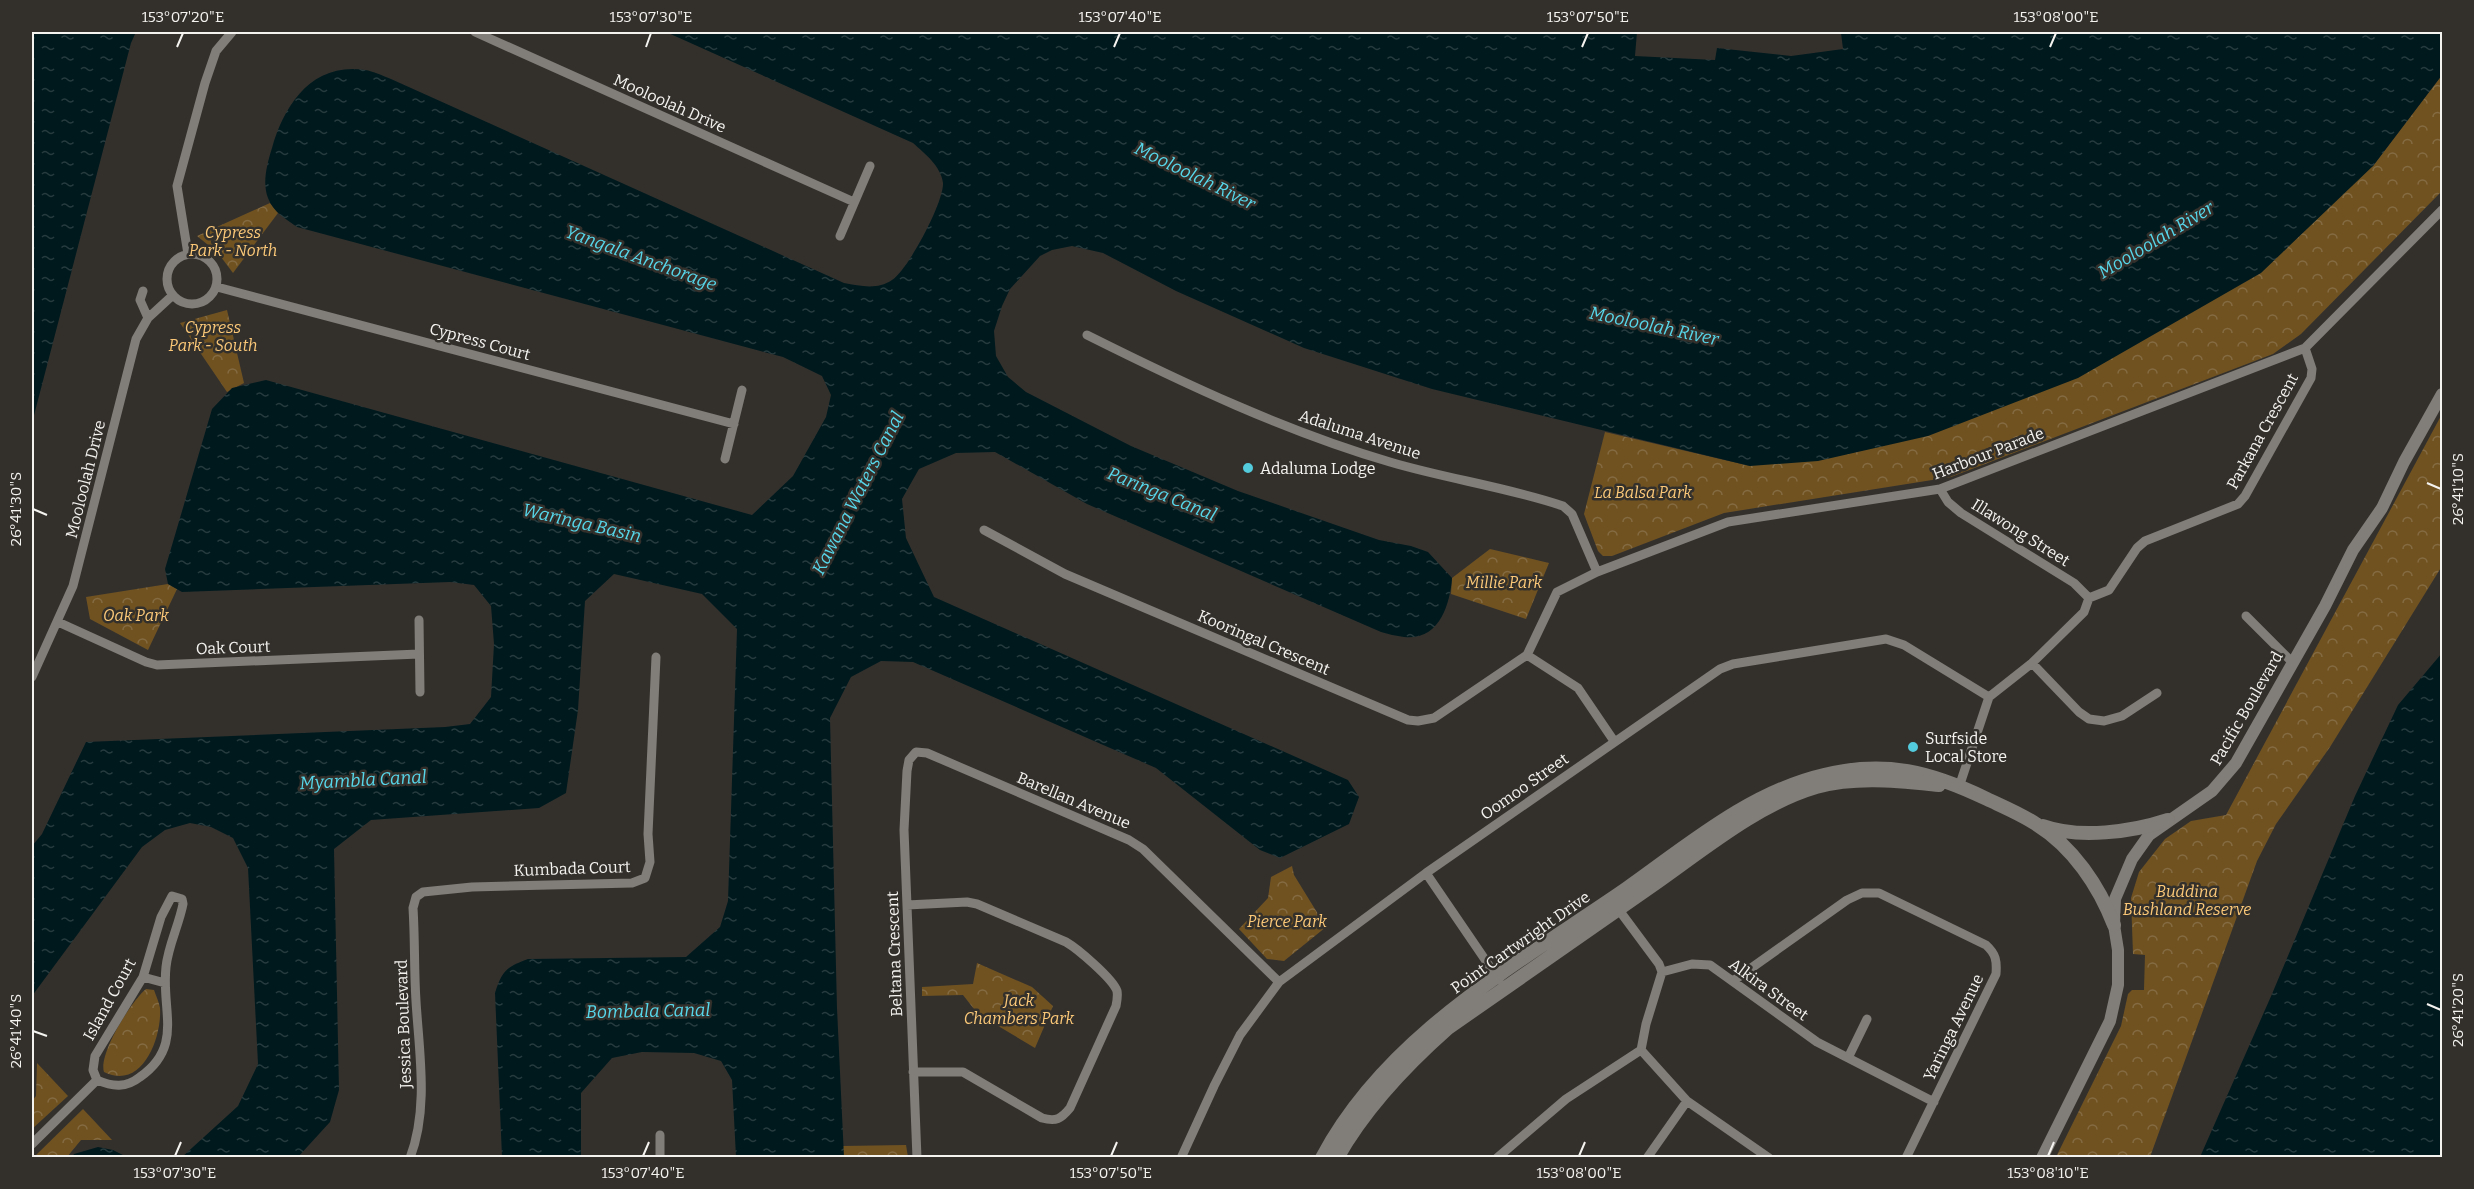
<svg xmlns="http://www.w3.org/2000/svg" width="2474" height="1189" viewBox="0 0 2474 1189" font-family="Bitter,serif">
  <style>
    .park { fill: url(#park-crowns) }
    .water { fill: url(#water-ripples) }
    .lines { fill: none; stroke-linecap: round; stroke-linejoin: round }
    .minor { stroke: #817d78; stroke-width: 9 }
    .tertiary { stroke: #817d78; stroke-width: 12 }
    .secondary { stroke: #817d78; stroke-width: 14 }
    .ticks { fill: none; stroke: #f5f3f0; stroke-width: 2 }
    .poi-dot { fill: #54cadd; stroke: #33302c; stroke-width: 2 }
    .labels { text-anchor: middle; stroke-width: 5; stroke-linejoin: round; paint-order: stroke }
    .street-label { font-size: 16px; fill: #f5f3f0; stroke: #33302c }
    .park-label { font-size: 16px; font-style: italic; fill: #fbc878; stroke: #33302c }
    .poi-label { font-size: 16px; fill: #f5f3f0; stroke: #33302c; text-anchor: start }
    .water-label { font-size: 18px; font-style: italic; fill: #57d7ea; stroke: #33302c }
    .neatline { fill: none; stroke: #f5f3f0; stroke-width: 2 }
    .ticks-label { font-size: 15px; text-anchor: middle; fill: #f5f3f0 }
  </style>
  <defs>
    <pattern id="park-crowns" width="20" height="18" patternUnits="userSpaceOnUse" patternTransform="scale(1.5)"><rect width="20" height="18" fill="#705221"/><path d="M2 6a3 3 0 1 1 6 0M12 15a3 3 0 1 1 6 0" fill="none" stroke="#856b42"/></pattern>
    <pattern id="water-ripples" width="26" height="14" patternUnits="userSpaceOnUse" patternTransform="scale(1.5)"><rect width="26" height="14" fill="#00191d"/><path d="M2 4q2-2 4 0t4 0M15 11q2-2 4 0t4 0" fill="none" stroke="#263b3e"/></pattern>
  </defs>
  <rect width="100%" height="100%" fill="#33302c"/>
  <!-- park -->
  <path class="park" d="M 2442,75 L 2442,194 L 2440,193 L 2301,334 L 2273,354 L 1951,477 L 1724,513 L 1612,556 L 1603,556 L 1598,551 L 1584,514 L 1605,432 L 1750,466 L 2373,166 Z
    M 270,203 L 278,213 L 233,273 L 218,253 L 197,236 Z
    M 227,310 L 244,383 L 227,392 L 180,323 Z
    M 2442,414 L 2442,566 L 2330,747 L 2276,824 L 2257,861 L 2150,1157 L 2056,1157 L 2121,1026 L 2128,994 L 2132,990 L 2144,990 L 2145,955 L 2133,954 L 2131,898 L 2139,872 L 2165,839 L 2191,821 L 2226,815 Z
    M 1490,549 L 1549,563 L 1526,619 L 1451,594 L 1452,578 Z
    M 168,584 L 177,589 L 148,650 L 90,619 L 86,597 Z
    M 1292,866 L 1294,875 L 1326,927 L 1284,961 L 1267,959 L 1239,929 L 1268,898 L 1271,877 Z
    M 977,963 L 1032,987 L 1053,1006 L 1035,1048 L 978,1014 L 963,995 L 922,996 L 922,987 L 973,984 Z
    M 146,989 L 154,990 C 156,996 159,1002 160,1008 C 162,1038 142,1091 104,1072 C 98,1054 132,1000 146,989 Z
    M 37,1063 L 68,1096 L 32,1129 L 32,1101 L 36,1096 Z
    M 83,1109 L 112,1140 L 81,1140 L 67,1157 L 34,1157 Z
    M 906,1145 L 908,1157 L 843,1157 L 843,1146 Z"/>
  <!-- water -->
  <path class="water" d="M 32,32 L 136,32 L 131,43 L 32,423 Z
    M 666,32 L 1637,32 L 1635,56 L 1715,60 L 1717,48 L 1791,56 L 1843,49 L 1841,33 L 1846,32 L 2442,32 L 2442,75 L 2373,166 L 2261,273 L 2078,378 L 1928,436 L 1818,461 L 1750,466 L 1432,389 L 1304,348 L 1176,291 L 1103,253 L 1072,246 L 1052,250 L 1040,256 L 1010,289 L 1002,306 L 994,331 L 996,356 L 1008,377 L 1026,392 L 1131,446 L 1238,491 L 1379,540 L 1411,546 L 1428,552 L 1452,578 C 1450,605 1439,641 1404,637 C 1396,636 1388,634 1381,632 L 1087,504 L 995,452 L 956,453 L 919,469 L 902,499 L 906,538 L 934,597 L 1348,780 L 1359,797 L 1349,824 L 1280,858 L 1260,850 L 1156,768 L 913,662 L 881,661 L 851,677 L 830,718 L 837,1008 L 844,1157 L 736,1157 L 732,1080 L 721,1061 L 694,1053 L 642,1052 L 612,1058 L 581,1093 L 581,1157 L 502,1157 L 495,993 C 502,971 506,967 528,959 L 686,957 L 720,927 L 728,901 L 737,629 L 702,594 L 614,574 L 585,601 L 578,710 L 566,793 L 539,808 L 371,820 L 334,849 L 339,1090 L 330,1122 L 298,1157 L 182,1157 L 238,1106 L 258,1064 L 248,868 L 233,838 L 211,827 L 190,823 L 165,830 L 142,847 L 32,996 L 32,846 L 42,834 L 86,742 L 445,727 L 470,724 L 491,697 L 494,644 L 491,606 L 474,585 L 450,582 L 182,592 L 168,584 L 165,569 L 212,409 L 232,388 L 266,380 L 752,515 L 793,476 L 826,417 L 831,395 L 822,376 L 783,357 L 297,227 C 286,219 273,212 268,198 C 262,183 267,164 272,148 C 284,105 312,62 365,70 C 373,71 383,76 391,79 L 844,283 C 861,286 877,290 892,280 C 908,270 944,202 943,183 C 941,166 925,154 913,143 Z
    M 2442,653 L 2442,1157 L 2200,1157 L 2272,994 L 2355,796 L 2398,705 Z
    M 98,1147 L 113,1150 L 127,1157 L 72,1157 L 74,1154 Z"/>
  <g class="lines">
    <!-- minor -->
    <path class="minor" d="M 475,32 L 854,202
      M 840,236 L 870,166
      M167 279a25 25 0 1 1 50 0a25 25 0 1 1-50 0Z
      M 188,254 L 177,186 L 205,83 L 216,51 L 232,32
      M 217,287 L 734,424
      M 143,291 L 140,300 L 148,318
      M 1087,335 C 1185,384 1285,431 1390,462 C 1447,479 1507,487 1563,506 L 1572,514 L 1597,572
      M 725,459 L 742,390
      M 1940,489 L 1948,502 L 1961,513 L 2074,583 L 2089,598
      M 984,530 L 1065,574 L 1408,720 L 1418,721 L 1434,718 L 1527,655
      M 2246,616 L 2292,662
      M 419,620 L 420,692
      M 58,622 L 146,662 L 157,665 L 419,654
      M 1527,655 L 1557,592 L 1597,572 L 1728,522 L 1940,489 L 2305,348 L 2442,210
      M 1527,655 L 1578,688 L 1614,741
      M 2032,663 L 2079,712 L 2089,719 L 2104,721 L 2122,716 L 2157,693
      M 32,677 L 73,586 L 136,339 L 148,318 L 173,295
      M 1959,787 L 1989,697 L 2032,663 L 2084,612 L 2089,598 L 2109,590 L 2137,548 L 2145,541 L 2238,504 L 2245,496 L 2311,378 L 2312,369 L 2305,348
      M 1426,873 L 1499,980
      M 172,896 L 182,899 L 183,904 C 179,925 168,946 166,967 C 161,1011 184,1046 140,1077 C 126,1088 113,1087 97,1080 L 93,1070 L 95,1056 L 143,977 L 161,917 Z
      M 907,905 L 967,902 L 977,904 L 1066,942 C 1078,949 1113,979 1117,991 C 1118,996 1117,1001 1116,1006 L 1070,1108 C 1061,1119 1056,1122 1042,1118 L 963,1072 L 913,1072
      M 1616,906 L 1659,964 L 1662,972
      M 1662,972 L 1692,964 L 1710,965 L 1817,1042 L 1934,1102
      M 1662,972 L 1646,1024 L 1641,1050 L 1687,1101 L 1769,1158
      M 143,977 L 165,983
      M 1733,981 L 1847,900 L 1862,893 L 1879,893 L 1986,945 C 1996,954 1997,961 1996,974 L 1906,1158
      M 1848,1058 L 1867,1019
      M 660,1135 L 660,1158
      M 32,1144 L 97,1080
      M 410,1158 C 429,1108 419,1052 416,1001 C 414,970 415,939 413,908 L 416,897 L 423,892 L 472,887 L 632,883 L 645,878 L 650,862 L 648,834 L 656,657
      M 917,1158 L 904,830 L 907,771 L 909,760 L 916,752 L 927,753 L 1129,840 L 1143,849 L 1279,982
      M 1181,1158 L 1214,1086 L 1240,1035 L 1279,982 L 1426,873 L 1720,669 L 1733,664 L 1886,639 L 1904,645 L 1989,697
      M 1497,1158 L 1566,1099 L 1641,1050
      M 1647,1158 L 1687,1101"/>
    <!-- tertiary -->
    <path class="tertiary" d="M 2042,1158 L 2110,1021 L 2118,985 L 2118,950 L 2114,925 L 2115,899 L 2132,859 L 2149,835 L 2212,791 L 2236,763 L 2325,606 L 2353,550 L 2382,508 L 2404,462 L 2442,394"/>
    <!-- secondary -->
    <path class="secondary" d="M 2043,826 C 2079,839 2132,832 2168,820
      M 1322,1158 C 1387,1035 1516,965 1626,889 C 1687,846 1750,792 1824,775 C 1886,760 1931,772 1987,799 C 2004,807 2021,814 2036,824 C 2073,847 2099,886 2114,925
      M 1337,1158 C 1365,1108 1405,1066 1448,1028 C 1516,980 1585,933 1653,885 C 1703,850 1758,804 1816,787 C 1857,776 1898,781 1939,785"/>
  </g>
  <!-- ticks -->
  <path class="ticks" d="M 177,47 L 183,33M 646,47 L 651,33M 1114,47 L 1120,33M 1582,47 L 1588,33M 2050,47 L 2056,33M 2427,483 L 2441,489M 33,509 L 47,515M 2427,1004 L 2441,1010M 33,1031 L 47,1036M 175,1156 L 181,1142M 643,1156 L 649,1142M 1111,1156 L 1117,1142M 1579,1156 L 1585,1142M 2048,1156 L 2054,1142"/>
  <!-- markers -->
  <g class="poi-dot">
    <circle cx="1248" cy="468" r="6"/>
    <circle cx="1913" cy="747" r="6"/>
  </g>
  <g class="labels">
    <!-- street labels -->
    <g class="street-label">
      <text transform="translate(670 103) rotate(24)" y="6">Mooloolah Drive</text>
      <text transform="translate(480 341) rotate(15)" y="6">Cypress Court</text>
      <text transform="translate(2262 431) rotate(-61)" y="6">Parkana Crescent</text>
      <text transform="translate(1360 434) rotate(18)" y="6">Adaluma Avenue</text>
      <text transform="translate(1988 453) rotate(-21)" y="6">Harbour Parade</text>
      <text transform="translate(85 479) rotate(-76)" y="6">Mooloolah Drive</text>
      <text transform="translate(2021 532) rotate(32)" y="6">Illawong Street</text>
      <text transform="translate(1264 642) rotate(23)" y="6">Kooringal Crescent</text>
      <text transform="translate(233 647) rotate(-2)" y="6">Oak Court</text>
      <text transform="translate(2246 708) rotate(-60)" y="6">Pacific Boulevard</text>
      <text transform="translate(1524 786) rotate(-35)" y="6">Oomoo Street</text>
      <text transform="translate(1074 800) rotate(23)" y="6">Barellan Avenue</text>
      <text transform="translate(572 868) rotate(-2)" y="6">Kumbada Court</text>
      <text transform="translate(1520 942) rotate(-35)" y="6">Point Cartwright Drive</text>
      <text transform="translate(894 954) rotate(-92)" y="6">Beltana Crescent</text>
      <text transform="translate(1769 989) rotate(36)" y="6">Alkira Street</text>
      <text transform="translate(109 999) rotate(-61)" y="6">Island Court</text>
      <text transform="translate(403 1024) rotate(-92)" y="6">Jessica Boulevard</text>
      <text transform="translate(1953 1027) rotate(-64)" y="6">Yaringa Avenue</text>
    </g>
    <!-- park labels -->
    <g class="park-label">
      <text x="233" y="238">Cypress<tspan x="233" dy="18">Park - North</tspan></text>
      <text x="213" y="333">Cypress<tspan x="213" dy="18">Park - South</tspan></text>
      <text x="1643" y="498">La Balsa Park</text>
      <text x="1504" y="588">Millie Park</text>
      <text x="136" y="621">Oak Park</text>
      <text x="2187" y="897">Buddina<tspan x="2187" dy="18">Bushland Reserve</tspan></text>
      <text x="1287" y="927">Pierce Park</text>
      <text x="1019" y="1006">Jack<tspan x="1019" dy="18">Chambers Park</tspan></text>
    </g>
    <!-- poi labels -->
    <g class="poi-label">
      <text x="1260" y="474">Adaluma Lodge</text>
      <text x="1925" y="744">Surfside<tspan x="1925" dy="18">Local Store</tspan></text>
    </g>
    <!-- water labels -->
    <g class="water-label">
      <text transform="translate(1195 176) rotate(26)" y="6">Mooloolah River</text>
      <text transform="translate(2156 240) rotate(-31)" y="6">Mooloolah River</text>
      <text transform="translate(641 258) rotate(20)" y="6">Yangala Anchorage</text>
      <text transform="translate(1654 326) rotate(12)" y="6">Mooloolah River</text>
      <text transform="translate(858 493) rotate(-63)" y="6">Kawana Waters Canal</text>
      <text transform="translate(1162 494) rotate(22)" y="6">Paringa Canal</text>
      <text transform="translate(582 523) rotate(13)" y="6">Waringa Basin</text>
      <text transform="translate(363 780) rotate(-3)" y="6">Myambla Canal</text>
      <text transform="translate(648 1011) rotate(-1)" y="6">Bombala Canal</text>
    </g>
  </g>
  <!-- border -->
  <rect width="2474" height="1189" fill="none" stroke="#33302c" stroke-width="66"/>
  <rect x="33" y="33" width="2408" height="1123" class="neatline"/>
  <g class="ticks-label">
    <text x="183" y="22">153°07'20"E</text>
    <text x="651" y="22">153°07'30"E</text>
    <text x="1120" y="22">153°07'40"E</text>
    <text x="1588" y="22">153°07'50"E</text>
    <text x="2056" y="22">153°08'00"E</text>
    <text transform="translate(2458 489) rotate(-90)" y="5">26°41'10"S</text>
    <text transform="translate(16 509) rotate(-90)" y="5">26°41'30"S</text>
    <text transform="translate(2458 1010) rotate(-90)" y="5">26°41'20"S</text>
    <text transform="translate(16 1031) rotate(-90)" y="5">26°41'40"S</text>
    <text x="175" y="1178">153°07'30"E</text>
    <text x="643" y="1178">153°07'40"E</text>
    <text x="1111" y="1178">153°07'50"E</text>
    <text x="1579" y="1178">153°08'00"E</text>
    <text x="2048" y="1178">153°08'10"E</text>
  </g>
</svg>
